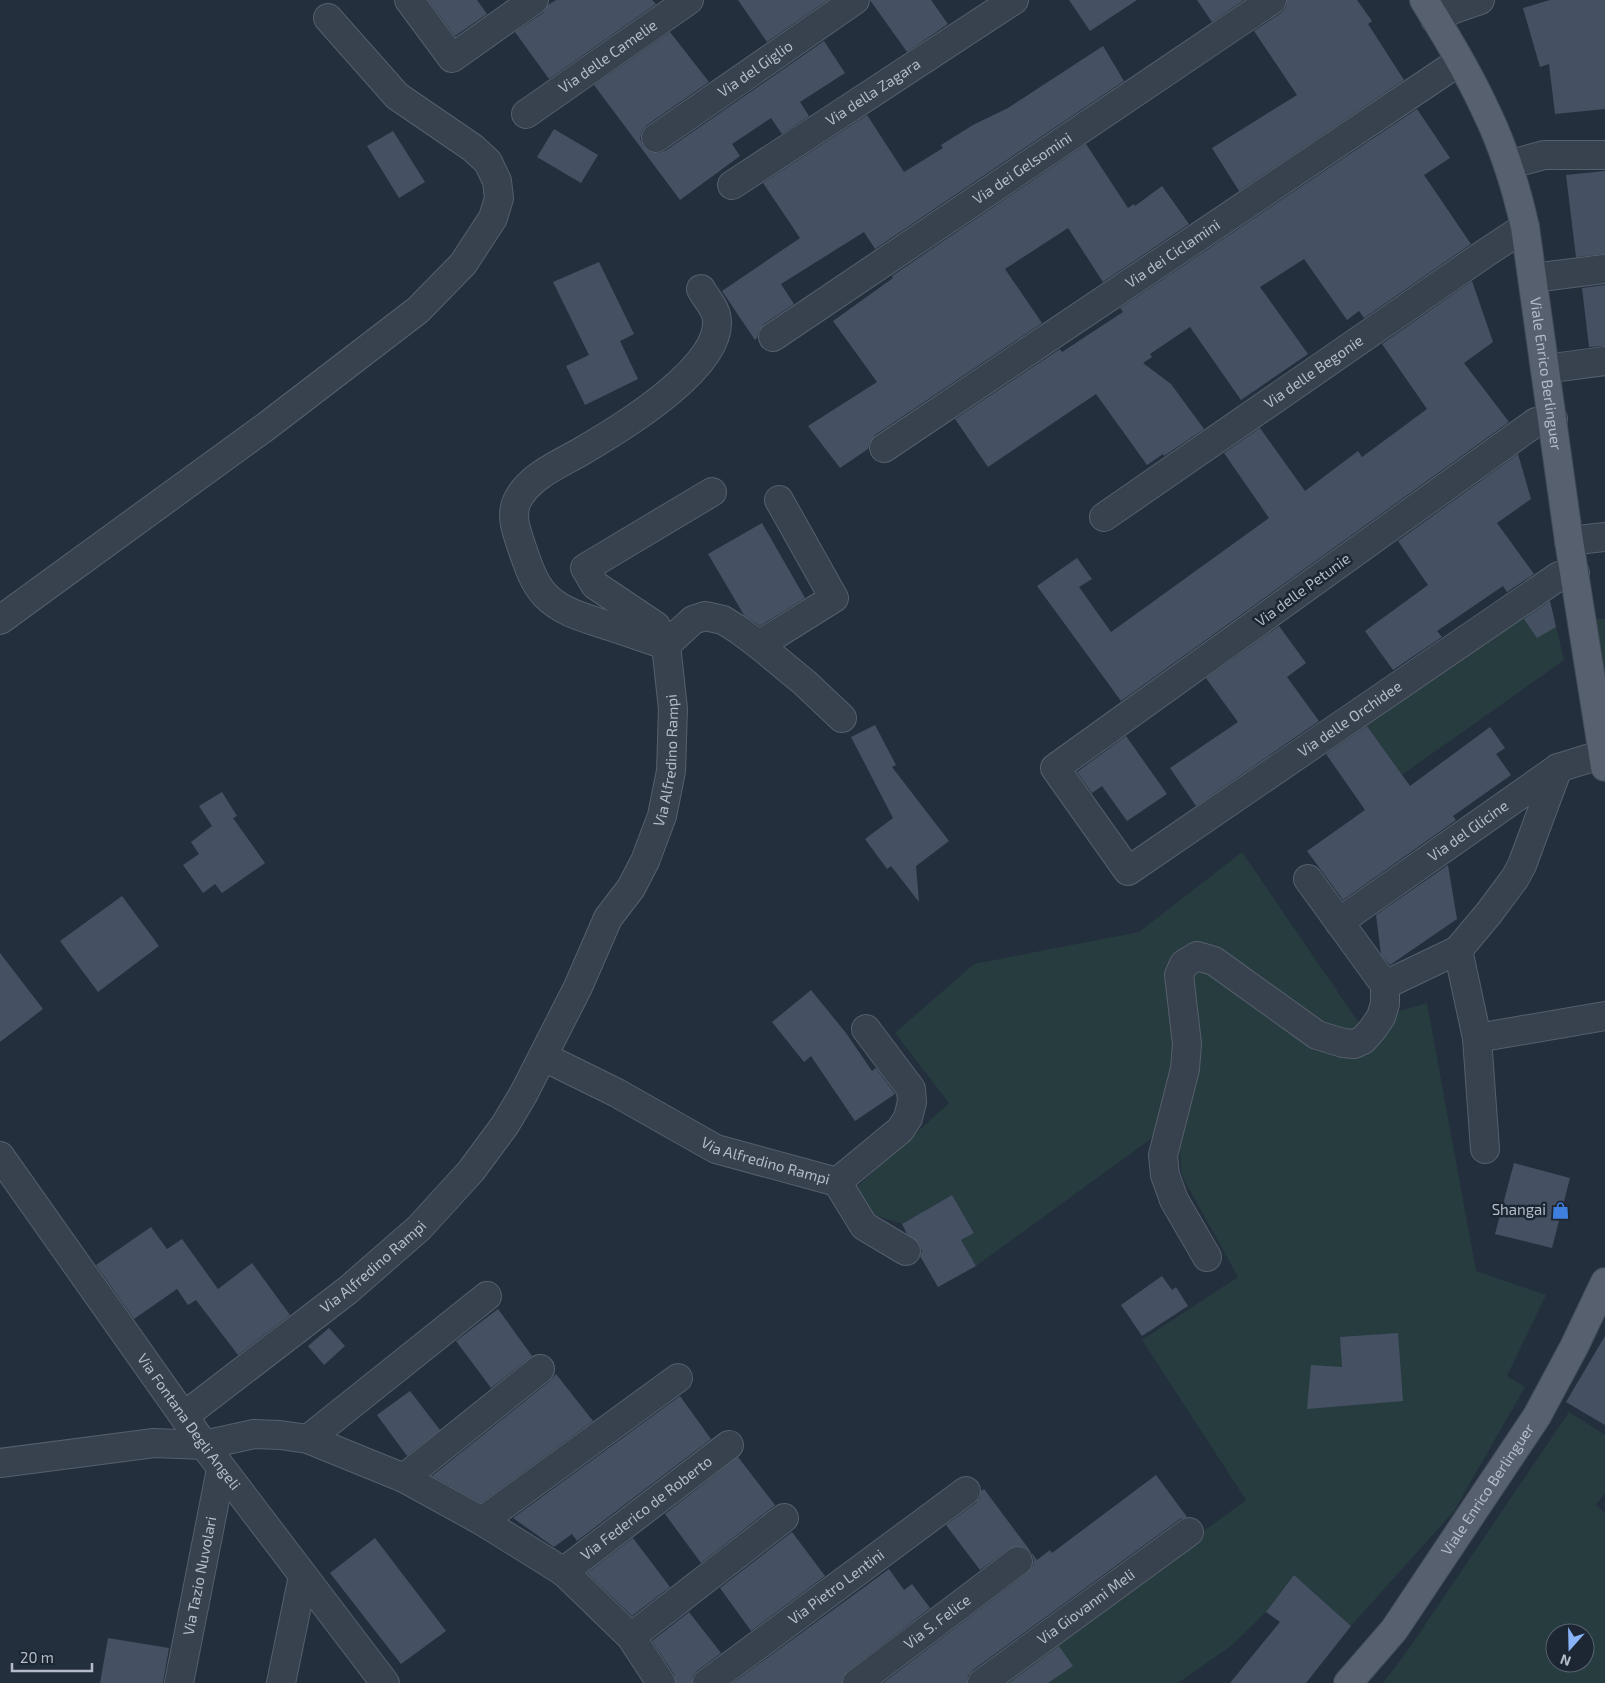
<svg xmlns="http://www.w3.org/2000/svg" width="1605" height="1683" viewBox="0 0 1605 1683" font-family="'Exo 2',sans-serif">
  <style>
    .green { fill: #263c3f; fill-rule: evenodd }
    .building { fill: #455162 }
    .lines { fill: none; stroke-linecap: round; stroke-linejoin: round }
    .minor-casing { stroke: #565f6c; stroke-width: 30 }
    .major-casing { stroke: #414a57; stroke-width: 30 }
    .minor { stroke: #38414e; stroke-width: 28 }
    .major { stroke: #56606e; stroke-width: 28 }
    .labels { text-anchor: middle; stroke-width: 5; stroke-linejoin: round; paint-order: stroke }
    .street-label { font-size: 15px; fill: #b4bcc9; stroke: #1d2633 }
    .poi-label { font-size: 15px; fill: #b4bcc9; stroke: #1d2633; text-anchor: end }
  </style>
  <rect width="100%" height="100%" fill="#242f3e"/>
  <!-- green -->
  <path class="green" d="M 1549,597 L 1564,660 L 1402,775 L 1367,726 Z
    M 1594,619 L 1605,619 L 1605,667 L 1602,668 Z
    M 1242,852 L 1359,1023 L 1427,1003 L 1476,1271 L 1546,1295 L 1507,1376 L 1525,1387 L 1454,1511 L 1351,1626 L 1294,1575 L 1266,1612 L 1231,1646 L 1178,1683 L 997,1683 L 1246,1500 L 1142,1340 L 1238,1277 L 1182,1176 L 1179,1146 L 1189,1111 L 976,1266 L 961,1240 L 974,1233 L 952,1195 L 902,1224 L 839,1203 L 949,1103 L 895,1033 L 974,964 L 1139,932 Z
    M 1569,1412 L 1605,1435 L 1605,1493 L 1596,1505 L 1605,1513 L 1605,1683 L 1383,1683 L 1408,1650 ZM 1555,1633 L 1585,1633 L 1585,1663 L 1555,1663 Z"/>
  <!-- building -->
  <path class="building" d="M 428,0 L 477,0 L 487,14 L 455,36 Z
    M 556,0 L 652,0 L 656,4 L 549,79 L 515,32 L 543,13 L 548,5 Z
    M 738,0 L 828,0 L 767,42 Z
    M 870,0 L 931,0 L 948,24 L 907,52 Z
    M 1069,0 L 1137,0 L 1090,31 Z
    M 1197,0 L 1244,0 L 1212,22 Z
    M 1287,0 L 1357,0 L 1372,21 L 1368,24 L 1404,80 L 1239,191 L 1212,148 L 1297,95 L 1254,31 L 1281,13 L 1286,7 Z
    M 1550,0 L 1605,0 L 1605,109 L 1555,114 L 1549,64 L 1540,67 L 1523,8 Z
    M 670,32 L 709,82 L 647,125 L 642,131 L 640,139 L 643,146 L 650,152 L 658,153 L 665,151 L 824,41 L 845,73 L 800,102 L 809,116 L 782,134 L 771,118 L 732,144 L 740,156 L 680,200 L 594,85 Z
    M 1103,46 L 1124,81 L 875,249 L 864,232 L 781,284 L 794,304 L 764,324 L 759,331 L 757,338 L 755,340 L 722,291 L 800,238 L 763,183 L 867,115 L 904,172 L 943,148 L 941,145 L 973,125 L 1008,108 Z
    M 1417,109 L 1450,158 L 1424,175 L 1471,244 L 1364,318 L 1359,311 L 1347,320 L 1304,259 L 1260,287 L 1308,354 L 1241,400 L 1190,327 L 1150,354 L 1152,357 L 1143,363 L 1171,384 L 1204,429 L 1164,456 L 1163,454 L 1147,465 L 1096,394 L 988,467 L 955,419 L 1060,349 L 1062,352 L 1123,312 L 1120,308 Z
    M 554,129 L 598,155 L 581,183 L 537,157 Z
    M 393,131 L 425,182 L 399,198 L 367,146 Z
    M 1086,144 L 1128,208 L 1134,204 L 1135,206 L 1162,186 L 1189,224 L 1103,282 L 1068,228 L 1005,269 L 1042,323 L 875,435 L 870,442 L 868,449 L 840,468 L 808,426 L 877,382 L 833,321 L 893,278 L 892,276 Z
    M 1605,171 L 1605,254 L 1576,257 L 1566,175 Z
    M 599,262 L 634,334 L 620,341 L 638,379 L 585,405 L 566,366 L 589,355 L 553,282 Z
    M 1472,281 L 1493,342 L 1464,363 L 1509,422 L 1121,701 L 1037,586 L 1077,558 L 1092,579 L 1079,587 L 1111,632 L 1269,518 L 1224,453 L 1260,428 L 1305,491 L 1358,451 L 1362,457 L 1427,409 L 1382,344 Z
    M 1605,285 L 1605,346 L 1589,347 L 1582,288 Z
    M 1518,454 L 1531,499 L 1497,523 L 1534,574 L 1507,592 L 1503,586 L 1437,631 L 1442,637 L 1393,670 L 1365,631 L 1428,585 L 1398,541 Z
    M 762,523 L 805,598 L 760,626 L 744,615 L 708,554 Z
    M 1550,601 L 1556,627 L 1537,638 L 1524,619 Z
    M 1279,626 L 1306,663 L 1287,677 L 1319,721 L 1196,806 L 1170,768 L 1238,722 L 1206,678 Z
    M 875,725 L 896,765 L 892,767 L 949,841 L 916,866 L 919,902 L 891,866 L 887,869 L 865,839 L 893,818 L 851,737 Z
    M 1367,726 L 1410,786 L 1490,727 L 1505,748 L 1496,754 L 1511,775 L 1453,816 L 1456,820 L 1452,823 L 1343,900 L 1307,851 L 1365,810 L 1326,754 Z
    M 1126,736 L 1167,794 L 1127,821 L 1102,786 L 1092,793 L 1077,772 Z
    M 222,792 L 237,816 L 233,818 L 265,863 L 222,893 L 215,884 L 203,893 L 183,865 L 199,854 L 191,842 L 212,826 L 199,806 Z
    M 1448,865 L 1457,919 L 1390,965 L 1381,954 L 1376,915 Z
    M 122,896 L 159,946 L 98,992 L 60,941 Z
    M 0,953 L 43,1009 L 0,1042 Z
    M 811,990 L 846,1033 L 872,1071 L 876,1068 L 895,1094 L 855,1121 L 811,1056 L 804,1062 L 772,1022 Z
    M 1514,1163 L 1570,1178 L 1552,1248 L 1495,1234 Z
    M 952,1195 L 974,1233 L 961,1240 L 976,1266 L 938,1287 L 920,1256 L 922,1251 L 919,1243 L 907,1234 L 902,1224 Z
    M 151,1227 L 167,1249 L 182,1239 L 218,1289 L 252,1263 L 290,1315 L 238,1355 L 196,1300 L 188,1305 L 177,1289 L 134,1319 L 96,1265 Z
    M 1162,1276 L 1172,1290 L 1176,1287 L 1188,1306 L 1142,1336 L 1121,1305 Z
    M 498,1309 L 532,1356 L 491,1388 L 456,1341 Z
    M 329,1328 L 345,1346 L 324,1365 L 308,1346 Z
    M 1398,1333 L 1403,1401 L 1307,1409 L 1311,1365 L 1342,1367 L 1340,1337 Z
    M 1605,1336 L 1605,1425 L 1566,1402 Z
    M 556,1374 L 593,1421 L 481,1503 L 432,1476 L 550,1381 Z
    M 410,1391 L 440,1430 L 407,1456 L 377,1415 Z
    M 680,1396 L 711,1439 L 577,1541 L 572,1534 L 554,1547 L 513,1518 Z
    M 738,1457 L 775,1505 L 701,1563 L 665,1514 Z
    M 1156,1475 L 1187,1517 L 1180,1519 L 973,1670 L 968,1676 L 967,1683 L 883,1683 L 1027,1573 L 1032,1567 L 1034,1560 L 1031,1552 L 1024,1547 L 1017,1546 L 1009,1549 L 980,1570 L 946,1525 L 976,1503 L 980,1498 L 981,1491 L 984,1489 L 1037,1560 L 1050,1550 L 1052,1553 Z
    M 792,1532 L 825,1576 L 751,1631 L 720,1588 Z
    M 375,1538 L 446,1631 L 401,1664 L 330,1573 Z
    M 633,1538 L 670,1587 L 632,1616 L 587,1573 Z
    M 889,1569 L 904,1590 L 912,1584 L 930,1608 L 848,1671 L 843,1677 L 842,1683 L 733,1683 Z
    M 1294,1575 L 1351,1626 L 1306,1683 L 1230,1683 L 1280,1622 L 1266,1612 Z
    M 689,1612 L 721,1653 L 697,1671 L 693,1676 L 692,1683 L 676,1683 L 674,1674 L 652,1641 Z
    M 108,1638 L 169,1648 L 163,1683 L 100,1683 Z
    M 1059,1646 L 1073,1666 L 1048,1683 L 1009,1683 Z"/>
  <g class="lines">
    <defs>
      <g id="minor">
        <path d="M 409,0 L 452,58 L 534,0"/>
        <path d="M 1435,19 L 1454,9 L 1480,0"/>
        <path id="s1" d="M 526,114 L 689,0"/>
        <path id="s2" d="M 656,138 L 855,0"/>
        <path d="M 1508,165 L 1544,155 L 1605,155"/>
        <path id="s3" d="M 732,185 L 1014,0"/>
        <path d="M 1533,278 L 1605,269"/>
        <path id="s4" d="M 773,337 L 1272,0"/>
        <path d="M 1545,369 L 1605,361"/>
        <path id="s5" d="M 1553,419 L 1536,422 L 1055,768 L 1128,871 L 1559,576 L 1575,573"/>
        <path id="s6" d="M 884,448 L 1460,61"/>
        <path id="s7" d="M 1104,517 L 1487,252 L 1525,227"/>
        <path d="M 1569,541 L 1605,537"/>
        <path d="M 0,620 L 268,425 L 418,310 L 463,264 L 493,218 L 499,198 L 497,181 L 488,162 L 473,148 L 397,96 L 328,18"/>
        <path d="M 666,645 C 647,639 628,632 609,626 C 586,618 562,613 545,595 C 533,582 528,565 522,548 C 517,533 510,516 517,501 C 529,476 560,464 582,451 C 618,430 729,364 716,315 C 714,306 705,297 701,289"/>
        <path d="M 666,645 L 693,620 L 705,616 L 723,620 L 739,630 L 759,645 L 805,683 L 842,718"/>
        <path d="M 759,645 L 834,598 L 779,500"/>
        <path d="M 1308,879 L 1385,985"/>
        <path id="s8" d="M 1339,922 L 1558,768 L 1603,754"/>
        <path d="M 1458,950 L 1477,1038 L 1485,1149"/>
        <path d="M 1477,1038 L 1605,1016"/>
        <path id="s9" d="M 544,1057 L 617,1093 L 716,1149 L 837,1182 L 900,1130 L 908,1118 L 912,1102 L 911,1089 L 866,1029"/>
        <path id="s10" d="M 0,1156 L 204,1445 L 385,1683"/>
        <path d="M 837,1182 L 864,1226 L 906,1251"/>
        <path d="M 1207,1257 L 1174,1200 L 1165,1175 L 1163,1155 L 1185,1069 L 1187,1044 L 1179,975 L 1184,964 L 1197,956 L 1214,961 L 1317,1035 L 1343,1043 L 1354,1044 L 1363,1040 L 1372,1030 L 1381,1017 L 1385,1004 L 1385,985 L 1458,950 L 1489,913 L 1515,878 L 1522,865 L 1558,768"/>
        <path id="s11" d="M 184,1416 L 348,1290 L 419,1228 L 471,1171 L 505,1125 L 524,1093 L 578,987 L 608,918 L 631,888 L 645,861 L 662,816 L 671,771 L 673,709 L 666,645 L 656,626 L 595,585 L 585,568 L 712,492"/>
        <path d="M 308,1439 L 487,1296"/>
        <path d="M 0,1463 L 154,1443 L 204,1445 L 254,1434 L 280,1435 L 308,1439 L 404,1478 L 482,1521 L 564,1572 L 631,1637 L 661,1683"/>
        <path d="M 404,1478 L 540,1369"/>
        <path d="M 482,1521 L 678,1378"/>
        <path id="s12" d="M 563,1572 L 729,1445"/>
        <path d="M 631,1637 L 784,1518"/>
        <path id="s13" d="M 179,1683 L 221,1469"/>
        <path d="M 281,1683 L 303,1576"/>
        <path id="s14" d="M 707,1683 L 966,1491"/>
        <path id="s15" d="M 857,1683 L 1018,1561"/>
        <path id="s16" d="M 982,1683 L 1189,1532"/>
      </g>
      <g id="major">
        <path id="s17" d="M 1424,0 C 1446,36 1468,72 1486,111 C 1504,148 1516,187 1525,227 L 1569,541 L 1605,767"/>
        <path id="s18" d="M 1348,1683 L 1394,1630 L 1537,1416 L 1574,1347 L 1605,1282"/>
      </g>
    </defs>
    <!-- minor casing -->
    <use href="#minor" class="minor-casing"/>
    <!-- major casing -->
    <use href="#major" class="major-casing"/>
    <!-- minor -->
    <use href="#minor" class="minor"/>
    <!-- major -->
    <use href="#major" class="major"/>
  </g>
  <!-- icons -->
  <defs>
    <symbol id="shop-bare" viewBox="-9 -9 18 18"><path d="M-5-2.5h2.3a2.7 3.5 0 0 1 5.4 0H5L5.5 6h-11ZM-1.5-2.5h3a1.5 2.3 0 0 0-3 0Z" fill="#3f7fe0" stroke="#1d2633" stroke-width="2.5" paint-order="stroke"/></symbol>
  </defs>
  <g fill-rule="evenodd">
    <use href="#shop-bare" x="1548" y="1198" width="25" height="25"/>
  </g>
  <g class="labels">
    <!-- street labels -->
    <g class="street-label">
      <text dy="5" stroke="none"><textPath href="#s1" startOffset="100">Via delle Camelie</textPath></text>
      <text dy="5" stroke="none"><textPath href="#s2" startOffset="121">Via del Giglio</textPath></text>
      <text dy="5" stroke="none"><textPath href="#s3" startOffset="169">Via della Zagara</textPath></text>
      <text dy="5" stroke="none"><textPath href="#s4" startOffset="301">Via dei Gelsomini</textPath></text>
      <text dy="5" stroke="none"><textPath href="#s6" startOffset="348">Via dei Ciclamini</textPath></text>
      <text dy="5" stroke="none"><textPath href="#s7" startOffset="255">Via delle Begonie</textPath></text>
      <text dy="5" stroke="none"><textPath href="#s17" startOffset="398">Viale Enrico Berlinguer</textPath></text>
      <text transform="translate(1303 590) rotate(-36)" y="5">Via delle Petunie</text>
      <text dy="5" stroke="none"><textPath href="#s5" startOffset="1005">Via delle Orchidee</textPath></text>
      <text dy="5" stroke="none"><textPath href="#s11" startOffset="839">Via Alfredino Rampi</textPath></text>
      <text dy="5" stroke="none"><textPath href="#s8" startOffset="158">Via del Glicine</textPath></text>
      <text dy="5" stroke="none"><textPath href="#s9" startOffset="246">Via Alfredino Rampi</textPath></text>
      <text dy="5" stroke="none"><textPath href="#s11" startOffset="241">Via Alfredino Rampi</textPath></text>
      <text dy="5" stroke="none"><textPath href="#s10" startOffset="326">Via Fontana Degli Angeli</textPath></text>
      <text dy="5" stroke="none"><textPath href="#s18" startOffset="239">Viale Enrico Berlinguer</textPath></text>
      <text dy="5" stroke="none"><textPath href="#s12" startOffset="105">Via Federico de Roberto</textPath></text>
      <text dy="5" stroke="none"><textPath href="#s13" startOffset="109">Via Tazio Nuvolari</textPath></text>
      <text dy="5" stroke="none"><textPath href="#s14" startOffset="161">Via Pietro Lentini</textPath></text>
      <text dy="5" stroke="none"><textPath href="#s16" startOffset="129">Via Giovanni Meli</textPath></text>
      <text dy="5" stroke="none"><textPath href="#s15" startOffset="101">Via S. Felice</textPath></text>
    </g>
    <!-- poi labels -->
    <g class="poi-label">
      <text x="1546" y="1215">Shangai</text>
    </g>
  </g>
  <!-- north arrow -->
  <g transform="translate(1570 1648) rotate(200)"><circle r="24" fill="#1d2633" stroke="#59626f"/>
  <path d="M0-4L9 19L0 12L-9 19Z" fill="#8ab4f8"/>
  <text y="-8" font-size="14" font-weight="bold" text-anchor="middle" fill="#b4bcc9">N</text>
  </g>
  <!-- scale -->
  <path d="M12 1663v8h80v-8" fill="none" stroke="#b4bcc9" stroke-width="2.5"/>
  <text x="20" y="1663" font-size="15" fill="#b4bcc9" stroke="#1d2633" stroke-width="4" paint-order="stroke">20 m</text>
</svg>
